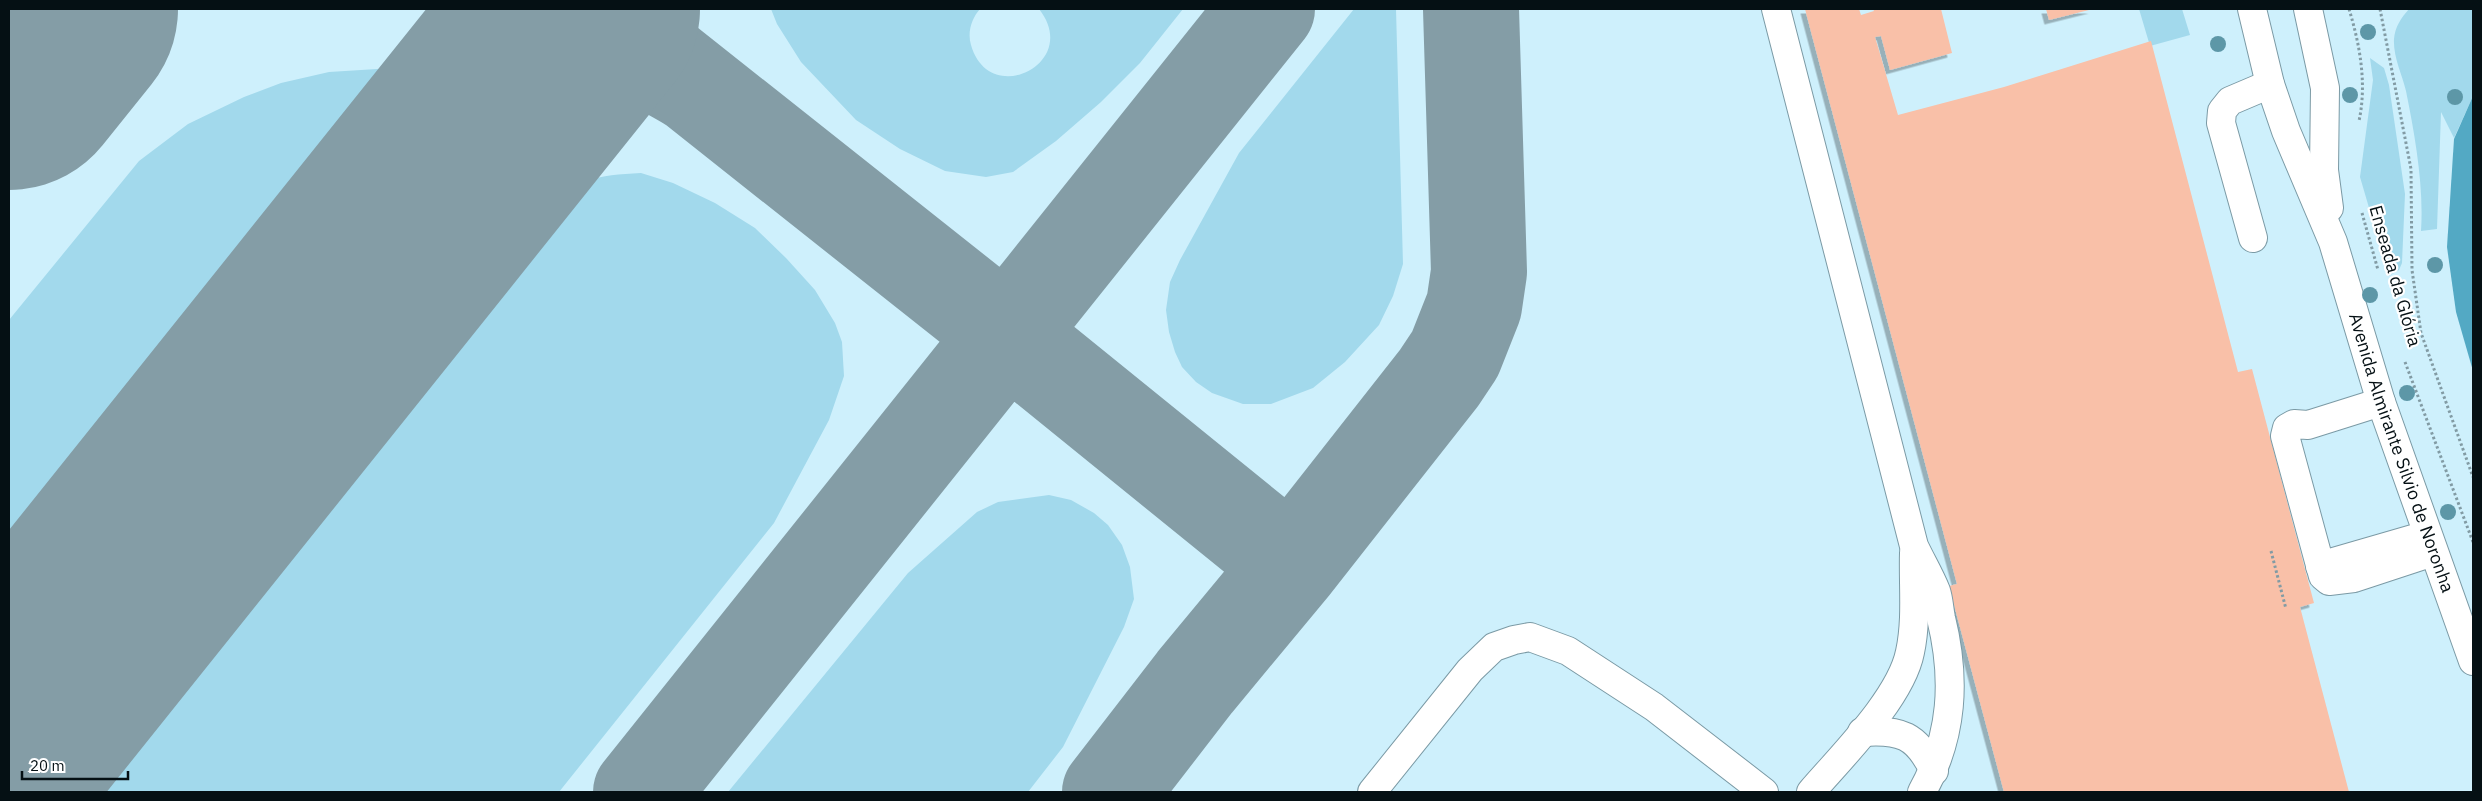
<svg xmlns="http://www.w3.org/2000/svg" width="2482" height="801" viewBox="0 0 2482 801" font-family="'IBM Plex Sans',sans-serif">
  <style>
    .green { fill: #a2d9ec }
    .water { fill: #53a9c4 }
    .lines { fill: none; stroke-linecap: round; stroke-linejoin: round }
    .taxiway { stroke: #849da6; stroke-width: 96 }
    .runway { stroke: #849da6; stroke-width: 240 }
    .building { fill: #f9c0a8; filter: url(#shadow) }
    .minor-casing { stroke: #7b9aa5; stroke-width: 30 }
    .path { stroke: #829ba4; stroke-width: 3; stroke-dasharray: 2.5 2.5; stroke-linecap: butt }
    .minor { stroke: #fff; stroke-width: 28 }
    .tree { fill: #5d97a7 }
    .labels { text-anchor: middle; stroke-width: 4.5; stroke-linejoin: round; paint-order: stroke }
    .street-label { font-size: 18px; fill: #051014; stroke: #fff }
  </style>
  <defs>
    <filter id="shadow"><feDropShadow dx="-4.5" dy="4.5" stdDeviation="0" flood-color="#0004"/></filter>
  </defs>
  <rect width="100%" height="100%" fill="#cef0fc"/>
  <!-- green -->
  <path class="green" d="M 771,9 L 980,9 C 972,18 967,32 971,45 C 989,109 1082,63 1039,9 L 1183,9 L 1140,63 L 1101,102 L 1056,141 L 1013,172 L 986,177 L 945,171 L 900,149 L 856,120 L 801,62 L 777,24 Z
    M 1354,9 L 1396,9 L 1403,264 L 1393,296 L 1379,325 L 1345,362 L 1313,388 L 1271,404 L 1243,404 L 1212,393 L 1196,382 L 1182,367 L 1175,352 L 1169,332 L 1166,310 L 1170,282 L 1180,260 L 1239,153 Z
    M 2139,9 L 2182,9 L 2190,35 L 2150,46 Z
    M 2409,9 L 2473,9 L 2473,96 L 2454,138 L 2441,112 L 2437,229 L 2421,231 C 2424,186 2415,136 2406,91 C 2402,74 2393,57 2394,39 C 2395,27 2401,18 2409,9 Z
    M 2370,58 L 2384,68 L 2389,85 L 2405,194 L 2402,263 L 2399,270 L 2389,276 L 2360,177 L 2373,80 Z
    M 393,68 L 396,72 L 9,557 L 9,320 L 139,161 L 188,124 L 244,97 L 281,83 L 329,72 Z
    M 641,173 L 673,183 L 715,203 L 755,228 L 786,258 L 815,290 L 835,323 L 842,342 L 844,376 L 829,420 L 774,523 L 559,792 L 80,792 L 542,211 C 575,179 597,175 641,173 Z
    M 1049,495 L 1071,500 L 1094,513 L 1108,525 L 1122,545 L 1130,567 L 1134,599 L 1124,627 L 1063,747 L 1028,792 L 728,792 L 908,573 L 977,512 L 998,502 Z"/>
  <!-- water -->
  <path class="water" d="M 2473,96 L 2473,371 L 2456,312 L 2447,247 L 2454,139 Z"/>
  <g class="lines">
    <!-- taxiway -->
    <path class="taxiway" d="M 597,9 L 1007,334 L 1292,565
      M 499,111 C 548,75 590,44 654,65 C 666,69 679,77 691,84
      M 641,792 L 1267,9
      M 1110,792 L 1195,682 L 1292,565 L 1439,378 L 1455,354 L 1474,306 L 1479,272 L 1471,9"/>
    <!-- runway -->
    <path class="runway" d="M 9,70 L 58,9
      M 9,722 L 580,9"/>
  </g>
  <!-- building -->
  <path class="building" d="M 1805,9 L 1859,9 L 1861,15 L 1874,11 L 1873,9 L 1941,9 L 1952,53 L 1890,70 L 1881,36 L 1875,37 L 1898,115 L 2004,87 L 2151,41 L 2238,372 L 2252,369 L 2314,603 L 2300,607 L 2349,792 L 2004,792 L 1949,586 L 1957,584 Z
    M 2046,9 L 2093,9 L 2049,20 Z"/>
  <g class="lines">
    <defs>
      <g id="minor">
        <path d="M 1776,9 L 1914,546 C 1921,561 1930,576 1936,591 C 1939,600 1939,609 1941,618 C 1956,679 1953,736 1922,792"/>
        <path id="s1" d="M 2252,9 L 2270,84 L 2286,131 L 2333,242 L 2381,402 L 2473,661"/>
        <path d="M 2308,9 L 2325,88 L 2324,170 L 2329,208"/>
        <path d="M 2253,238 L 2221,123 L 2222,111 L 2230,101 L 2270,84"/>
        <path d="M 2381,402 L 2308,425 L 2294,424 L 2287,428 L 2285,436 L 2323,576 L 2329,581 L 2354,578 L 2433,552"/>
        <path d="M 2320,566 L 2427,535"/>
        <path d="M 1862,732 C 1900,729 1917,735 1934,771"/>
        <path d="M 1372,792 L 1470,670 L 1494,647 L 1514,640 L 1530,637 L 1568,651 L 1654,707 L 1764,792"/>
        <path d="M 1811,792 C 1841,757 1901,698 1910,652 C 1917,620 1913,585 1914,553"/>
      </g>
    </defs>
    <!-- minor casing -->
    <use href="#minor" class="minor-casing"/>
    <!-- path -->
    <path class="path" d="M 2349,9 C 2360,45 2367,84 2359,121
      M 2380,9 L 2411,169 L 2412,270 L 2421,333 L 2473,477
      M 2362,213 L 2378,270
      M 2405,362 L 2473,542
      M 2271,551 L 2286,609"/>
    <!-- minor -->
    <use href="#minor" class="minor"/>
  </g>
  <!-- trees -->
  <g class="tree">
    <circle cx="2368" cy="32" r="8"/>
    <circle cx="2218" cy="44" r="8"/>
    <circle cx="2350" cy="95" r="8"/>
    <circle cx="2455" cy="97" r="8"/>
    <circle cx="2435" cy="265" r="8"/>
    <circle cx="2370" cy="295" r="8"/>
    <circle cx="2407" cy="393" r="8"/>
    <circle cx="2448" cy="512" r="8"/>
  </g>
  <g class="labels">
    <!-- street labels -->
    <g class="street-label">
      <text transform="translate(2395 276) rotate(74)" y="6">Enseada da Glória</text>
      <text dy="6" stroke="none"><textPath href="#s1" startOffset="469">Avenida Almirante Silvio de Noronha</textPath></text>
    </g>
  </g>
  <!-- border -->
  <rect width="2482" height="801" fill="none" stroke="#051014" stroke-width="20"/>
  <!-- scale -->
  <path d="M22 771v8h106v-8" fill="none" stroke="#051014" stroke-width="2.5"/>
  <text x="30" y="771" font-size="15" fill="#051014" stroke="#ffffff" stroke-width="4" paint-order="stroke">20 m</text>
</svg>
